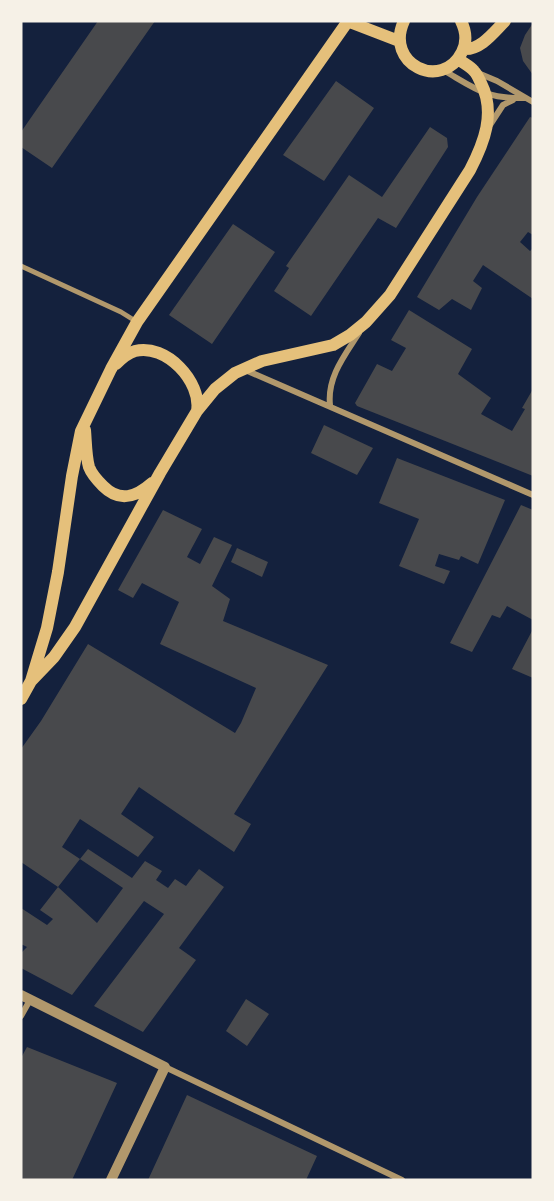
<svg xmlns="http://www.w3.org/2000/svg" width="554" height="1201" viewBox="0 0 554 1201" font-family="'Fira Sans',sans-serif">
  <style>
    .building { fill: #48494c }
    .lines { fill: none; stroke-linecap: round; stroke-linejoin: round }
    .pedestrian { stroke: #b1986c; stroke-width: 5 }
    .minor { stroke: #b1986c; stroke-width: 6 }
    .tertiary { stroke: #b1986c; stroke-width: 10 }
    .secondary { stroke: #e5c07b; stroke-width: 12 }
  </style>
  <rect width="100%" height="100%" fill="#14213d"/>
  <!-- building -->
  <path class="building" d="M 98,21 L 155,21 L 52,168 L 21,147 L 21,132 Z
    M 533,23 L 533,75 L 523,61 L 520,48 L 525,35 Z
    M 336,81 L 374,108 L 324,181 L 283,155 Z
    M 530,117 L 533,118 L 533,235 L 528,232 L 520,242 L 530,251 L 533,248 L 533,299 L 483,265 L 473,281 L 482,288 L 471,310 L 452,299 L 439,310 L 417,297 L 477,197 Z
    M 430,127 L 447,138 L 448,147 L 396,228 L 378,218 L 311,316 L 274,291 L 289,268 L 286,266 L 349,175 L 382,197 Z
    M 233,224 L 275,252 L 212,344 L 169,315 Z
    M 409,310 L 472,349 L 458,374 L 491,398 L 481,414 L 512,431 L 525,409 L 522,408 L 533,389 L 533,476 L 357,406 L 355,403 L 377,364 L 392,371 L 406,348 L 391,340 Z
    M 324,425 L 373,448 L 357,475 L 311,453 Z
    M 397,458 L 505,500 L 478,564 L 461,556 L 459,560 L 439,554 L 435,566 L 450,571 L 444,584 L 399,566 L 419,519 L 379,503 Z
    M 521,505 L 533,510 L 533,620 L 507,606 L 500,618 L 492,615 L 472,652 L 450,643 Z
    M 163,510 L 202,529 L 187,557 L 200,564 L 214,537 L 232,545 L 212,586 L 230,599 L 223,621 L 328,665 L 234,814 L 251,824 L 234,852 L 139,787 L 121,814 L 154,837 L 138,857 L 80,819 L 62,847 L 80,859 L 88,849 L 132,878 L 145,861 L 162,871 L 156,880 L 168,888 L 175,879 L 186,886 L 199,869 L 224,887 L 179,948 L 196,960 L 143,1032 L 94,1006 L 164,914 L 144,901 L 72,995 L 21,968 L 21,953 L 27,947 L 21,944 L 21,908 L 47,925 L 53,919 L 40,910 L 58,887 L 97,923 L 123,888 L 80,859 L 58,887 L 21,862 L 21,749 L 41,721 L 88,644 L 235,733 L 241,723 L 256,688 L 160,644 L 179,602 L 142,583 L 133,598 L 118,590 Z
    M 237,548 L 268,562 L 262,577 L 231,562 Z
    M 533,629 L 533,678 L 512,669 Z
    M 246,999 L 269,1014 L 247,1046 L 226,1031 Z
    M 27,1047 L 117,1083 L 72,1180 L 21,1180 L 21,1058 Z
    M 187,1095 L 317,1156 L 306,1180 L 148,1180 Z"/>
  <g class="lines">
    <!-- pedestrian -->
    <path class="pedestrian" d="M 21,266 L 121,312 L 137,322"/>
    <!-- minor -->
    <path class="minor" d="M 443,70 C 476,89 486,99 525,98
      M 478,73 L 497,81 L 533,102
      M 490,125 L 503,105 L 513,100
      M 243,369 L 533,495
      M 330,405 C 327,377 345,355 359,333
      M 21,1016 L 30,1000
      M 165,1067 L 402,1180"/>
    <!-- tertiary -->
    <path class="tertiary" d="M 21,995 L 165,1067 L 111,1180"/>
    <!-- secondary -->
    <path class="secondary" d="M 347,21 L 399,41
      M 404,21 C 384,64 442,92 462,52 C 467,42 466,31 461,21
      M 464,49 C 481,50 494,32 505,21
      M 116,364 C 122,358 128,353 135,351 C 166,343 202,382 197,411
      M 85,430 C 86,442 86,457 89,467 C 92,475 98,481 103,486 C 120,503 136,497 152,483
      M 31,681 L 54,657 L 75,627 L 160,473 L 197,411 L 215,389 L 235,373 L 262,361 L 333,345 L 350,335 L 366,322 L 390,295 L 470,170 C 484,143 496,113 481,83 C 479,79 477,74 474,71 C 470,66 463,63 458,59
      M 21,699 L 31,681 L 47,628 L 58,572 L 72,476 L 81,431 L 111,369 L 137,322 L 348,21"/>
  </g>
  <!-- border -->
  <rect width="554" height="1201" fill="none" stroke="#f6f1e7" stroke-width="45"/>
</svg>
